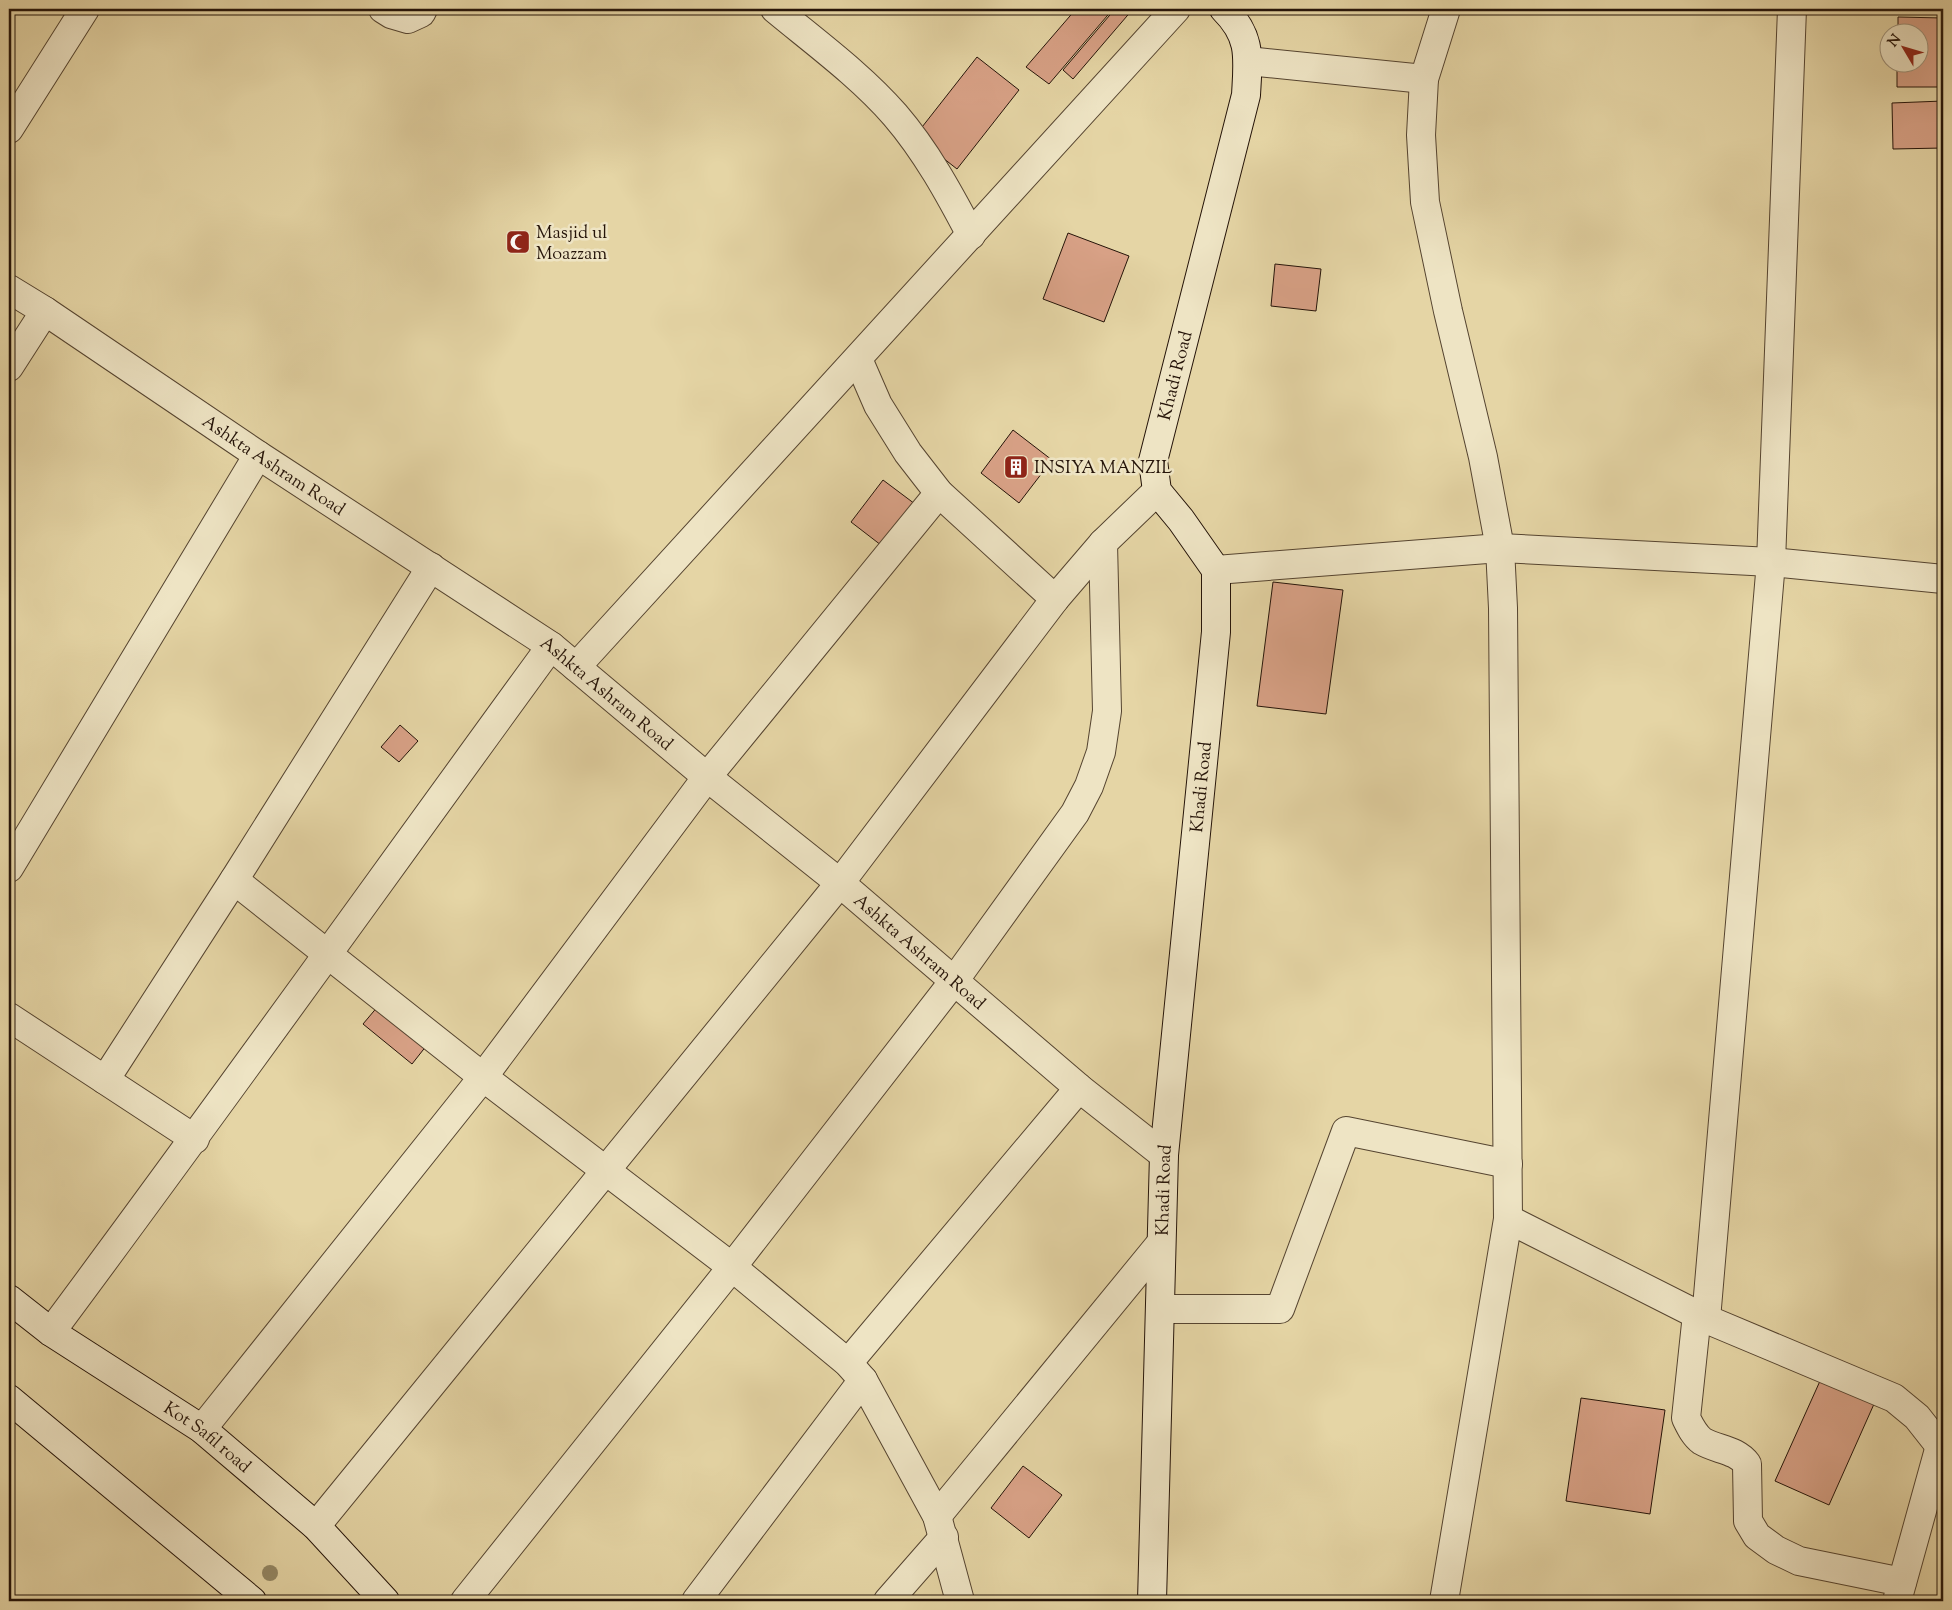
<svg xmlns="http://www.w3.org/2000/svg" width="1952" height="1610" viewBox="0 0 1952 1610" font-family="'Sorts Mill Goudy',serif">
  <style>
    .building { fill: #d8a186; stroke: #251409 }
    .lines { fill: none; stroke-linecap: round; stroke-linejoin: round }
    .street-casing { stroke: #554430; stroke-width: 30 }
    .secondary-casing { stroke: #251409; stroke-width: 30 }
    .street { stroke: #eee4c4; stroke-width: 28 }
    .secondary { stroke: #eee4c4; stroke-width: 28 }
    .tree { fill: #938764 }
    .labels { text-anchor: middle; stroke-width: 5; stroke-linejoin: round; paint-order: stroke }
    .poi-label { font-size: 18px; fill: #251409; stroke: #eee4c4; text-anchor: start }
    .street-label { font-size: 18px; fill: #251409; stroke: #eee4c4 }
  </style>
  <rect width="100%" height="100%" fill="#e5d5a5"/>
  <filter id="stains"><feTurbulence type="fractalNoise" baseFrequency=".004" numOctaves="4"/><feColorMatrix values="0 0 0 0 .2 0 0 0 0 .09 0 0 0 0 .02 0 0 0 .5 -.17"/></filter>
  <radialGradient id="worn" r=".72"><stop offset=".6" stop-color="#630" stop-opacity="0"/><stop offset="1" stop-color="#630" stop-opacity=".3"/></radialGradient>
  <!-- building -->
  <path class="building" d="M 1076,9 L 1113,9 L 1049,84 L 1026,67 Z
    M 1115,9 L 1133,9 L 1073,79 L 1063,70 Z
    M 1898,17 L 1943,18 L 1943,87 L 1897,87 L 1897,62 L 1920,62 L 1920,32 L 1898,32 Z
    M 977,57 L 1019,90 L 957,169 L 915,136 Z
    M 1943,101 L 1943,148 L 1893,149 L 1892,103 Z
    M 1068,233 L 1129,256 L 1104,322 L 1043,299 Z
    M 1275,264 L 1321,269 L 1316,311 L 1271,306 Z
    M 1013,430 L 1052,460 L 1019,503 L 981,473 Z
    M 883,480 L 923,510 L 890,552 L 851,522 Z
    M 1273,582 L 1343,590 L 1326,714 L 1257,706 Z
    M 400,725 L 418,741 L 399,762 L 381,747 Z
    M 379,1005 L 427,1045 L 412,1064 L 363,1024 Z
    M 1820,1381 L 1874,1404 L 1829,1505 L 1775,1481 Z
    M 1581,1398 L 1665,1410 L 1650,1514 L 1566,1501 Z
    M 1023,1466 L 1062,1495 L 1029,1538 L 991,1508 Z"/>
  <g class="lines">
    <defs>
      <g id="street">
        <path d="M 383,9 L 391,14 L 408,19 L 421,13 L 423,9"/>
        <path d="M 775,9 C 816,43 860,75 895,115 C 926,151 949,193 971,235"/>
        <path d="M 1446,9 L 1424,79 L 1421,135 L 1425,202 L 1448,311 L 1483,457 L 1500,548 L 1503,608 L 1508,1219"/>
        <path d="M 1248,61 L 1424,79"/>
        <path d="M 9,129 L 85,9"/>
        <path id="s1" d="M 9,289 L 45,311 L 258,455 L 551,646 L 707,777 L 840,883 L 1079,1088 L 1164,1155"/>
        <path d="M 858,359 L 878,405 L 908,453 L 939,493 L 1055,599"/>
        <path d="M 9,367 L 45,311"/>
        <path d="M 1216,570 L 1500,548 L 1771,562 L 1943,579"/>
        <path d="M 576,667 L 1176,9"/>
        <path d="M 9,868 L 258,455"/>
        <path d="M 234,880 L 483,1077 L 732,1267 L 848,1363 L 863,1380 L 937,1516 L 960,1601"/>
        <path d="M 9,1017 L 195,1139"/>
        <path d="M 105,1080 L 234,880 L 431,567"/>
        <path d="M 1160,1309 L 1280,1309 L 1346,1131 L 1508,1164"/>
        <path d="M 1697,1314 L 1686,1418 C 1690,1426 1694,1435 1702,1441 C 1717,1450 1736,1449 1747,1464 L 1748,1521 L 1757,1536 L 1776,1550 L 1799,1561 L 1902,1582"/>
        <path d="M 1706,1319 L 1771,562 L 1792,9"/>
        <path d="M 51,1332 C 220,1105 384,875 551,646"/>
        <path d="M 848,1363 L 1079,1088"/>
        <path d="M 202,1429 L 483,1077 L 707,777 L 939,493"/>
        <path d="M 937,1516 L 1161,1243"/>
        <path d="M 316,1526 L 840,883 L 1055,599 L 1103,543 L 1157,491"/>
        <path d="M 465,1601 L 732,1267 L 954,981 L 1075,813 L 1089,786 L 1101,752 L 1107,711 L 1103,543"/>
        <path d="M 696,1601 L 863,1380"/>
        <path d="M 888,1601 L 944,1537"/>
        <path d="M 1444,1601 L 1508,1219 L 1706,1319 L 1894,1398 L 1917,1417 L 1943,1450"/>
        <path d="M 1897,1601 L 1943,1435"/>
      </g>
      <g id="secondary">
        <path id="s2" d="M 9,1299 L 51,1332 L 202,1429 L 316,1526 L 385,1601"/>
        <path d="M 9,1399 L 252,1601"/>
        <path id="s3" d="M 1152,1601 L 1164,1155 L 1216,632 L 1216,570 L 1181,520 L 1157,491 L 1153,461 L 1246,95 C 1248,58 1252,37 1224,9"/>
      </g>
    </defs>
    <!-- street casing -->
    <use href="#street" class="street-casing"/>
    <!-- secondary casing -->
    <use href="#secondary" class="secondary-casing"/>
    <!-- street -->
    <use href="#street" class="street"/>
    <!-- secondary -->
    <use href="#secondary" class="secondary"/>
  </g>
  <!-- trees -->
  <circle class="tree" cx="270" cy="1573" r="8"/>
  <!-- icons -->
  <defs>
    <symbol id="mosque-square" viewBox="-11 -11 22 22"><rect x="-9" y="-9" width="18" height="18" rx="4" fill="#8f2418" stroke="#eee4c4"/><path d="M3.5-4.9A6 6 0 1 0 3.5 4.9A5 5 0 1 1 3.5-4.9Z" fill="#fff"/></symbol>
    <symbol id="building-square" viewBox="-11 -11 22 22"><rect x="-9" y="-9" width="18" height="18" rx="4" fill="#8f2418" stroke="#eee4c4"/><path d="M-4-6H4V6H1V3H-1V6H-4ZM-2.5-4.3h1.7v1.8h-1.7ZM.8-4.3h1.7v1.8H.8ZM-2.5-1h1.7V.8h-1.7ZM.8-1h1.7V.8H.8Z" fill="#fff"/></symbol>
  </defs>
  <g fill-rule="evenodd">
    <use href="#mosque-square" x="504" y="228" width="28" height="28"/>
    <use href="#building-square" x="1002" y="453" width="28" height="28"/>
  </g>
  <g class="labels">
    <!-- poi labels -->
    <g class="poi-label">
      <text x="536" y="238">Masjid ul<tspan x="536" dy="21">Moazzam</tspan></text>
      <text x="1034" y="473">INSIYA MANZIL</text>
    </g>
    <!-- street labels -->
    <g class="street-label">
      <text dy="6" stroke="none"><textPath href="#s3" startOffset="1251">Khadi Road</textPath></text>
      <text dy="6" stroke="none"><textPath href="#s1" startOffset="318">Ashkta Ashram Road</textPath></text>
      <text dy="6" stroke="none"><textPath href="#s1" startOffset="722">Ashkta Ashram Road</textPath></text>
      <text dy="6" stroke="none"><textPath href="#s3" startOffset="816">Khadi Road</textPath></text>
      <text dy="6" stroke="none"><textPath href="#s1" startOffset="1128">Ashkta Ashram Road</textPath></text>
      <text dy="6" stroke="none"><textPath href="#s3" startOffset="411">Khadi Road</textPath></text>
      <text dy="6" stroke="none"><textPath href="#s2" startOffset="242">Kot Safil road</textPath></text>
    </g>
  </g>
  <!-- margin -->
  <rect width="1952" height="1610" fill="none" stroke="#e5d5a5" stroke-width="30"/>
  <rect x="10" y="10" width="1932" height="1590" fill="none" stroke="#251409" stroke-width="2.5"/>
  <rect x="15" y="15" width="1922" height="1580" fill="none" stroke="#251409"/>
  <!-- north arrow -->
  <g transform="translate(1904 48) rotate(308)"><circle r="24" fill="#eee4c4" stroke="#9e9179"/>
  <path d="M0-4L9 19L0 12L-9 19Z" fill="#8f2418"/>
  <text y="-8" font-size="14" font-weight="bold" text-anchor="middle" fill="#251409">N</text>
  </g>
  <rect width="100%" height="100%" filter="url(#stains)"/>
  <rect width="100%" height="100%" fill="url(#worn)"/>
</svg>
